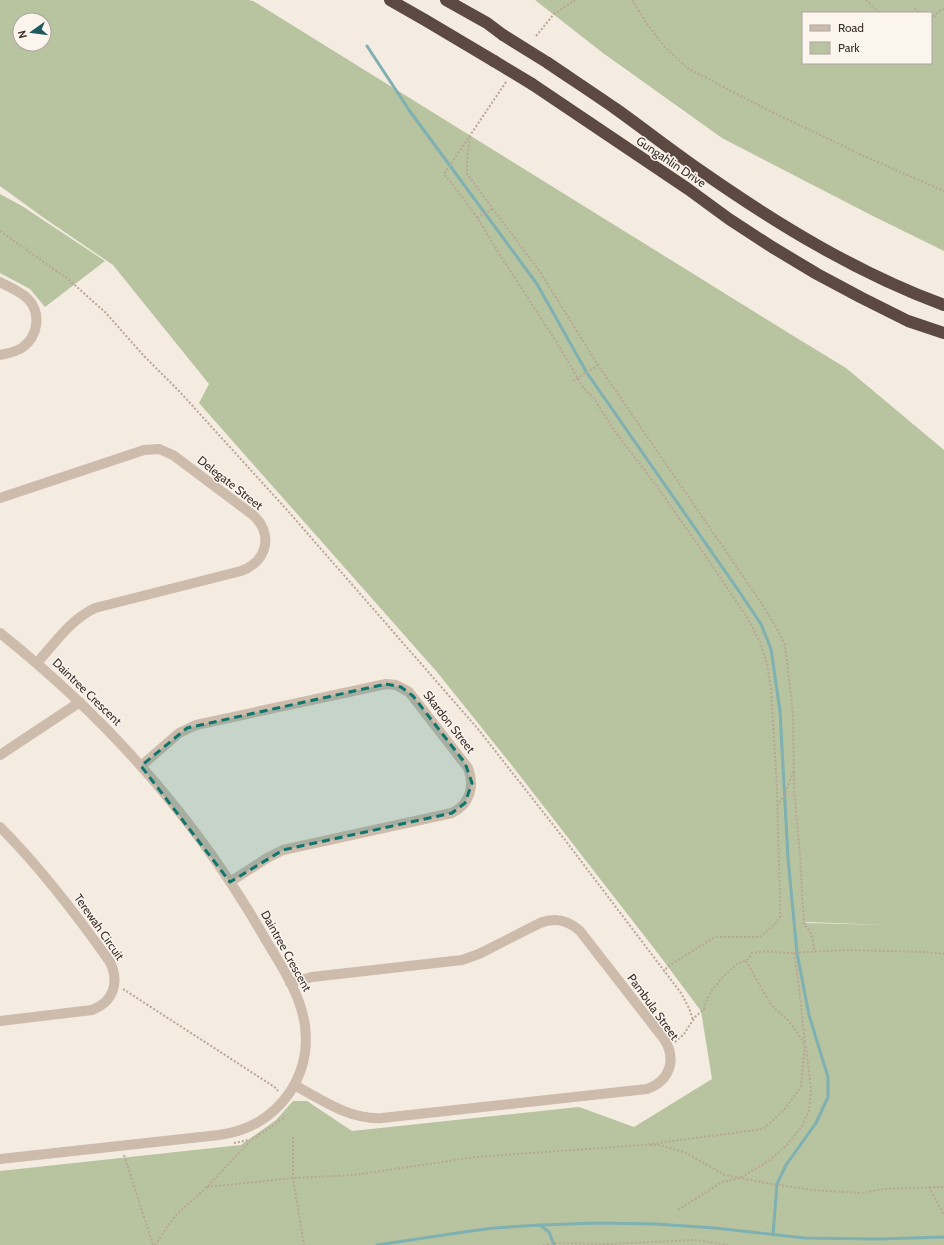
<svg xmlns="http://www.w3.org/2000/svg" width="944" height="1245" viewBox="0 0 944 1245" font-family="Cabin,sans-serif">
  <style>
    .green { fill: #b8c4a0; fill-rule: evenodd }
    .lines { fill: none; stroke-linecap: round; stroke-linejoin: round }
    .stream { stroke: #7fb0b2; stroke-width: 3 }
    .path { stroke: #b9a596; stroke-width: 2; stroke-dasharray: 2 2; stroke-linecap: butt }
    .minor { stroke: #cdbbac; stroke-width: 10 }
    .highway { stroke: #5c4a42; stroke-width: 12 }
    .highway-bridge { stroke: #5c4a42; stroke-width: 12 }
    .marked { fill: #0f766e; fill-opacity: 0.2; stroke: #0f766e; stroke-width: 3; stroke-dasharray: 8 5; stroke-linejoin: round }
    .labels { text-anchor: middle; stroke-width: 3; stroke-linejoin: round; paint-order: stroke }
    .street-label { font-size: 12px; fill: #3b302b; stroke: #fbf5ee }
  </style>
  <rect width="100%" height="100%" fill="#f4ebe1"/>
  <!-- green -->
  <path class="green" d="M 0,0 L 248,0 L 253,1 L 800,340 L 846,368 L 944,450 L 944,1245 L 0,1245 L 0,1171 L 241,1145 L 276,1120 L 293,1101 L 307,1101 L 352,1131 L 579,1107 L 634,1127 L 712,1079 L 701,1011 L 660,956 L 510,763 L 437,672 L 199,403 L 209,384 L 113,265 L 44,218 L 0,186 ZM 20,20 L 44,20 L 44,44 L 20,44 ZM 806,922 L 886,925 L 806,923 Z
    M 535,0 L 944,0 L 944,251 L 869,214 L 722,138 L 603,53 ZM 803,13 L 931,13 L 931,63 L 803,63 Z
    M 0,194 L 22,206 L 105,261 L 45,307 L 30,289 L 0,273 Z"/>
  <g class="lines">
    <!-- stream -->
    <path class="stream" d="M 367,46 L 409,110 L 537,284 L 587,373 L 736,587 L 761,624 L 771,649 L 780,711 L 788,858 L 797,953 L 809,1015 L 828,1077 L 828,1097 L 816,1123 L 786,1165 L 777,1184 L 773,1235
      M 540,1225 L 549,1232 L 554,1245
      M 377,1245 L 464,1232 L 494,1228 L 540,1225 L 597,1223 L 655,1224 L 715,1228 L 805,1238 L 879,1239 L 944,1237"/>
    <!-- path -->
    <path class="path" d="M 632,0 L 647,24 L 665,47 L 687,68 L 766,109 L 864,156 L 944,191
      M 866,0 L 880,13
      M 912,13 L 915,9 L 920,13
      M 931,20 L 939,11 L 944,9
      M 536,36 L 554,14 L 575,0
      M 506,82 L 444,174 L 463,198 L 480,222 L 498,252 L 522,289 L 557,343 L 584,389 L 593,397 L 616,433 L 656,485 L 705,555 L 748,619 L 760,642 L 767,663 L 771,689 L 777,790 L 780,901 L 780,917 L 775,924 L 760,937 L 715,937 L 667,967 L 664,972
      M 470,137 L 467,160 L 467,174 L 540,272 L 598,365 L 760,601 L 776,627 L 785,645 L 793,714 L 794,788 L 800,856 L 804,925 C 812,931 814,943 814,952
      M 477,218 L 492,209
      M 0,231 L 68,279 L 106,313 L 144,356 L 179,391 L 287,510 L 478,729 L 565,840 L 681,993 L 689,1008 L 693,1020
      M 573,381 L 600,364
      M 777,806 L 785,794 L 793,772
      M 794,953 L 799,987 L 805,1043
      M 123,989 L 276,1088 L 278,1091
      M 675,1042 L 684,1034 L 695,1017 L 704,1009 L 707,999 L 712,990 L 721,979 L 738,963 L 746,961 L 750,957 L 752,953 L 767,951 L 784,953 L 849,950 L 927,952 L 944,954
      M 293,1137 L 293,1178 L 304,1245
      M 234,1143 L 249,1140
      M 650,1145 L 660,1145 L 686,1153 L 725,1175 L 766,1183 L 813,1190 L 860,1193 L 884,1189 L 944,1187
      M 124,1155 L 153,1245
      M 207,1187 L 293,1178 L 354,1175 L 476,1157 L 643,1145 L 763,1129 L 783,1111 L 801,1087 L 805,1044 L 788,1020 L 771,1005 L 746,961
      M 929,1187 L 944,1215
      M 678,1210 L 722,1182 L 740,1178 L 770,1160 L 787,1145 L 802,1126 L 809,1111 L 811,1090 L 806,1047
      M 155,1245 L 167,1227 L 177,1214 L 207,1187 L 251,1140 L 271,1127 L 282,1119 L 285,1116
      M 543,1245 L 554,1243 L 609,1244 L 696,1240 L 728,1245"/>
    <!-- minor -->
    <path class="minor" d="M 0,282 C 9,287 22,292 29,300 C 41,314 38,336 23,347 C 17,352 8,353 0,355
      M 0,498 L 144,450 L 159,449 L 173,455 L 253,515 C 274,534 267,562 241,571 L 95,608 C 70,620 55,643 37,663
      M 0,633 C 108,719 199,822 267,942 C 282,967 301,995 305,1026 C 308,1049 303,1072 290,1092 C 273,1117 248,1131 219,1135 L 0,1159
      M 0,755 L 80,702
      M 141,766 L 179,733 L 196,725 L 386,684 L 396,685 L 409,692 L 468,768 C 475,786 470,804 452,813 L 283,850 L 267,858 L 230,882
      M 0,827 C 41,868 76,914 110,962 C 120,983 113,1002 92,1010 L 0,1021
      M 290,983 L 312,977 L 462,960 L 479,954 L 540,923 C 555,917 568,920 580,931 L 664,1039 C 677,1059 670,1081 647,1089 L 382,1118 C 349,1120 323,1100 294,1085"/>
    <!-- highway -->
    <path class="highway" d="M 390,0 L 425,20 L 494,61
      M 446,0 L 487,23 L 503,35
      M 548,63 C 570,78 593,93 616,109 C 644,129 672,151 701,171 C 777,224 857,273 944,305
      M 532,84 L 688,189 L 729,219 L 772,247 L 817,274 L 862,298 L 908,321 L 944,333"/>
    <!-- highway-bridge -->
    <path class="highway-bridge" d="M 503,35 L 548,63
      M 494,61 L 532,84"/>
  </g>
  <!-- marked area -->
  <path class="marked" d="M 386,684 L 401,687 L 413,696 L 465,763 L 472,783 L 465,803 L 452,813 L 283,850 L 230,882 L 141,766 L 187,728 Z"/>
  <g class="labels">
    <!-- street labels -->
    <g class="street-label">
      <text transform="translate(671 162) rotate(34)" y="4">Gungahlin Drive</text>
      <text transform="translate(230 483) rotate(38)" y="4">Delegate Street</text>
      <text transform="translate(87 692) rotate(44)" y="4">Daintree Crescent</text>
      <text transform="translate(449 722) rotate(52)" y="4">Skardon Street</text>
      <text transform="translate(99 927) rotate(55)" y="4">Terewah Circuit</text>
      <text transform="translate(286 951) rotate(61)" y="4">Daintree Crescent</text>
      <text transform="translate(653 1007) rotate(54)" y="4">Pambula Street</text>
    </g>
  </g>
  <!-- legend -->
  <rect x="802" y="12" width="130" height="52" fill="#fbf5ee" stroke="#aea6a0"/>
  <rect x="810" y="25" width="20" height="6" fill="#cdbbac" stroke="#aea6a0"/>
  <text x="838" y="32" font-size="12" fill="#3b302b">Road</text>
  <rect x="810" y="42" width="20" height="12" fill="#b8c4a0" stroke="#aea6a0"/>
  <text x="838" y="52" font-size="12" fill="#3b302b">Park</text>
  <!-- north arrow -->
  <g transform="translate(32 32) rotate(256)"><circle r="19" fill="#fbf5ee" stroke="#aea6a0"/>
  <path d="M0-3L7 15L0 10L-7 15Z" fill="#1f5a5e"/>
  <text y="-6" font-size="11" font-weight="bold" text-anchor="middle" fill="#3b302b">N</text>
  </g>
</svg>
